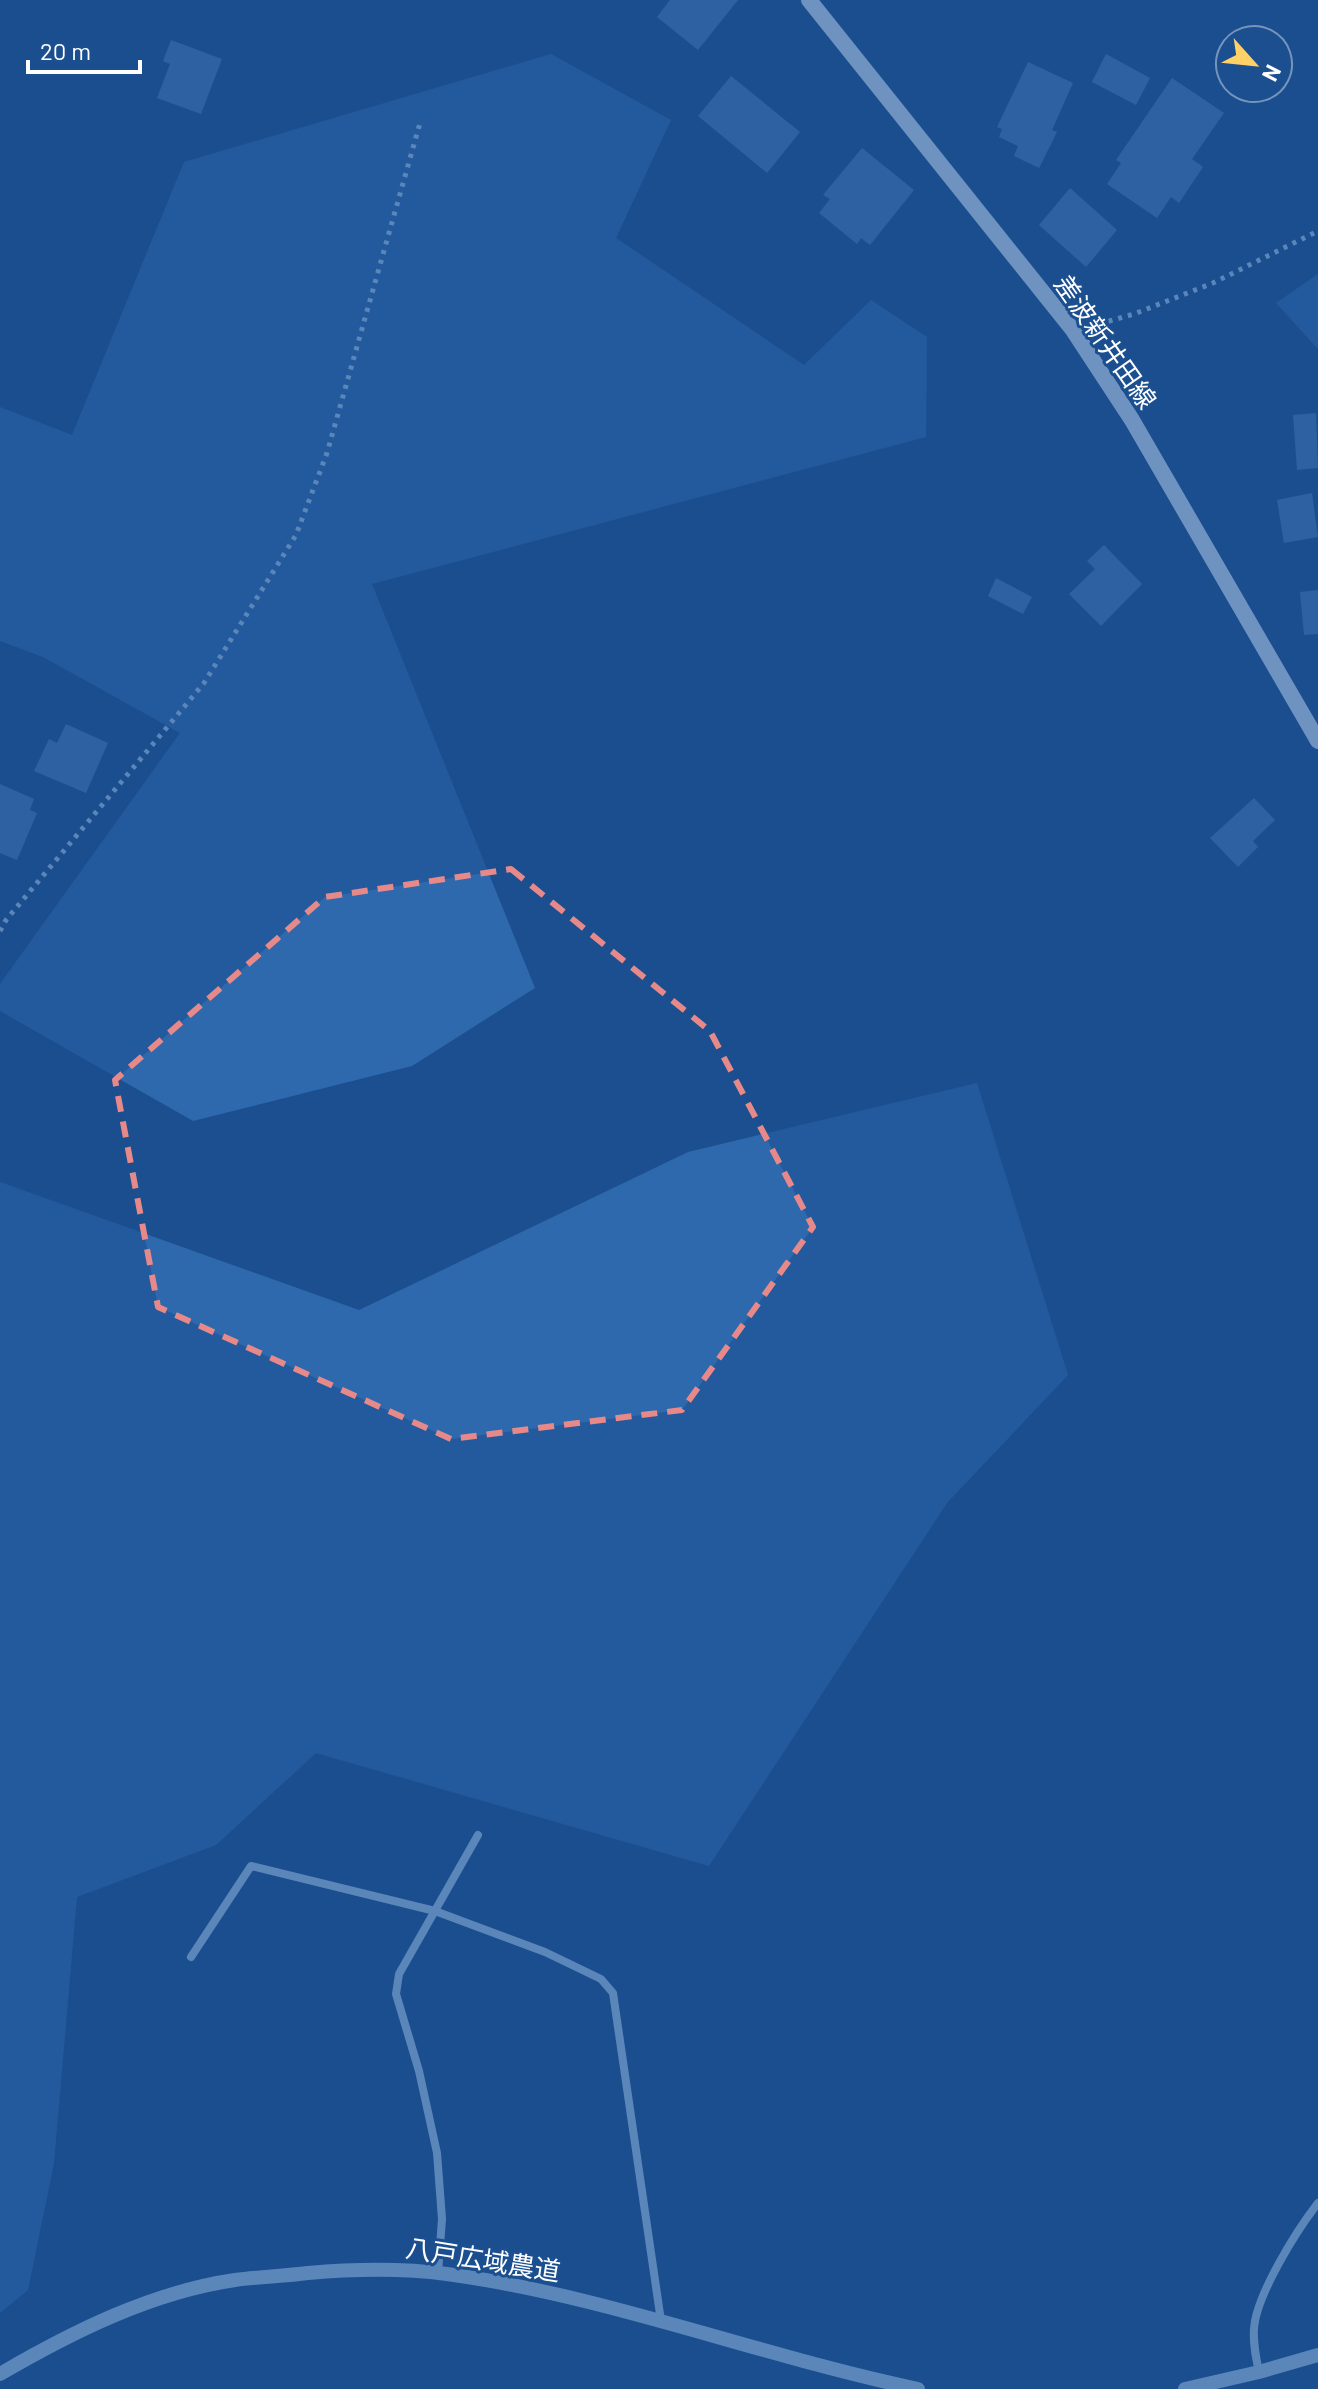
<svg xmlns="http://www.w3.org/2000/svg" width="1318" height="2389" viewBox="0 0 1318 2389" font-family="Barlow,'Noto Sans JP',sans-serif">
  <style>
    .green { fill: #2e69ad }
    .building { fill: #4478b7 }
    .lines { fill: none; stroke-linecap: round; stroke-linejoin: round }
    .path { stroke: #a9c9ee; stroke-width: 5; stroke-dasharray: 4 6; stroke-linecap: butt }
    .minor { stroke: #a9c9ee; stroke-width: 8 }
    .tertiary { stroke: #a9c9ee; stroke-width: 14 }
    .secondary { stroke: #d6e6fa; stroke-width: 16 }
    .marked { fill: none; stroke: #e88989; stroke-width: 6; stroke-dasharray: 16 10; stroke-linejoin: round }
    .labels { text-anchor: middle; stroke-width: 6; stroke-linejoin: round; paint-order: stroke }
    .street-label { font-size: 26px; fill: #fff; stroke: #1b4f8f }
  </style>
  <rect width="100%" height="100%" fill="#1b4f8f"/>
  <!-- green -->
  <path class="green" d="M 551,54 L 671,120 L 616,238 L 804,365 L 871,300 L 927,337 L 926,437 L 372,584 L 535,988 L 412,1066 L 193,1121 L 0,1011 L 0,984 L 180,733 L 43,657 L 0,641 L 0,407 L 72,435 L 184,162 Z
    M 1318,274 L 1318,349 L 1276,303 Z
    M 977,1083 L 1068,1375 L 947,1503 L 709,1866 L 316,1753 L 216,1845 L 77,1897 L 54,2163 L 28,2290 L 0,2313 L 0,1182 L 359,1310 L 688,1152 Z"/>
  <!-- building -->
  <path class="building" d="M 670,0 L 738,0 L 698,50 L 657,17 Z
    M 171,40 L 222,59 L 201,114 L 157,98 L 170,64 L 163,61 Z
    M 1106,54 L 1150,78 L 1136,105 L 1092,82 Z
    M 1028,62 L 1073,83 L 1052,130 L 1057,132 L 1039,168 L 1014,156 L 1018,146 L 999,137 L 1002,129 L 997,127 Z
    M 731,76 L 800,132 L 767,173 L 698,116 Z
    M 1172,78 L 1224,113 L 1192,159 L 1203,167 L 1179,203 L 1171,197 L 1157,218 L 1107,184 L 1121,163 L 1116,160 Z
    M 862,148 L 914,190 L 870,245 L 861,238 L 857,244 L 819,213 L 830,199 L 823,195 Z
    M 1070,188 L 1117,230 L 1086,267 L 1039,225 Z
    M 1316,413 L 1318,468 L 1297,470 L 1293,415 Z
    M 1312,493 L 1318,537 L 1284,543 L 1277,500 Z
    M 1104,545 L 1142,584 L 1101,626 L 1069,594 L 1095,569 L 1087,561 Z
    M 996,578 L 1032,597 L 1023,614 L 988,596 Z
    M 1318,590 L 1318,634 L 1304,635 L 1300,592 Z
    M 66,724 L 108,743 L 86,793 L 34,771 L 49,739 L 57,743 Z
    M 0,784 L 34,799 L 30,810 L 37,813 L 17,860 L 0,853 Z
    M 1254,798 L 1275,820 L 1253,841 L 1258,847 L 1238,867 L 1210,838 Z"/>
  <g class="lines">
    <!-- path -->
    <path class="path" d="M 1099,324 L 1134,314 L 1213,283 L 1318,231
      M 0,931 L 6,920 L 204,683 L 296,535 L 327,453 L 420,123"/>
    <!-- minor -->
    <path class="minor" d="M 191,1957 L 251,1866 L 435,1911 L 545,1952 L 601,1979 L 613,1993 L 661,2321
      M 438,2273 L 442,2219 L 437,2153 L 419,2071 L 396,1994 L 399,1974 L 478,1835
      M 1259,2372 C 1256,2358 1253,2344 1254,2329 C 1256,2295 1297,2230 1318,2203"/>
    <!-- tertiary -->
    <path class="tertiary" d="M 0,2374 C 72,2332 152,2292 235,2280 C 259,2277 284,2276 308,2273 C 354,2269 401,2268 447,2274 C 608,2296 760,2356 918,2389
      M 1185,2389 L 1259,2372 L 1318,2355"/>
    <!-- secondary -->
    <path class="secondary" d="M 809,0 L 1073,330 L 1132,420 L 1318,741"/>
  </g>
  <!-- marked area -->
  <path d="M0 0H1318V2389H0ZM 511,869 L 710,1031 L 813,1227 L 682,1410 L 451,1439 L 158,1307 L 115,1080 L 325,897 Z" fill="#1b4f8f" fill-opacity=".55" fill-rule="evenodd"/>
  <path class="marked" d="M 511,869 L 710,1031 L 813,1227 L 682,1410 L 451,1439 L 158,1307 L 115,1080 L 325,897 Z"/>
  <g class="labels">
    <!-- street labels -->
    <g class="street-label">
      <text transform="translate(1105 342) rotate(55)" y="9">差波新井田線</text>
      <text transform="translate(483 2260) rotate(9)" y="9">八戸広域農道</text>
    </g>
  </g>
  <!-- north arrow -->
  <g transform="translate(1254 64) rotate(117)"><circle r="38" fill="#1b4f8f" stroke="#7695bc" stroke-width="2"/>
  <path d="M0-6L14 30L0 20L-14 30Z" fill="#ffd166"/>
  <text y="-12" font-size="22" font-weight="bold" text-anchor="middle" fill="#ffffff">N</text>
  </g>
  <!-- scale -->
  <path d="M28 60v12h112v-12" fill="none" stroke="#ffffff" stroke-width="4"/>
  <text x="40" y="60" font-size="24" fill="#ffffff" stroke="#1b4f8f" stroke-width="6" paint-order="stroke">20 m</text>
</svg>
